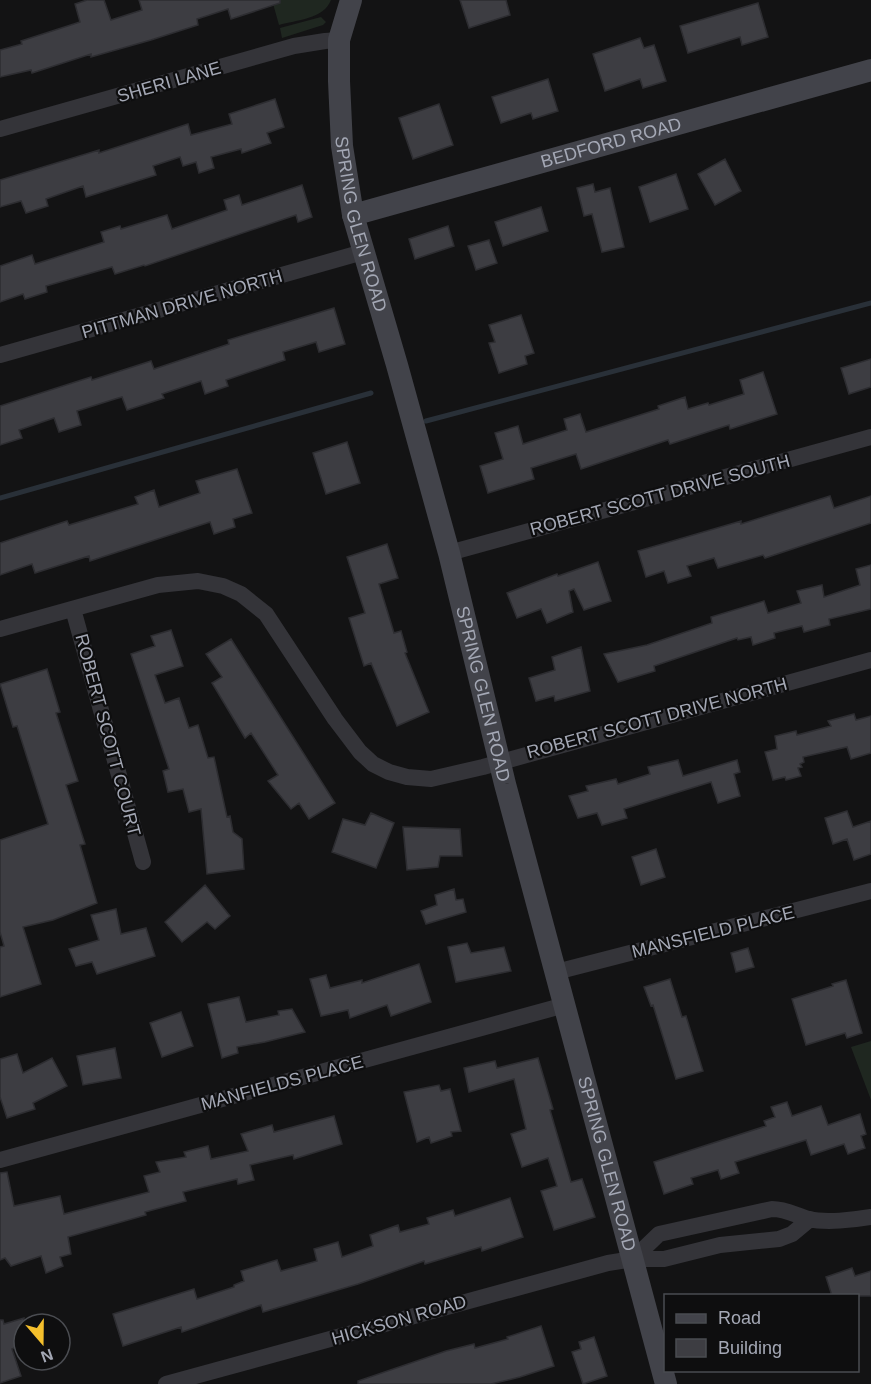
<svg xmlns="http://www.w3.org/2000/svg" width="871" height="1384" viewBox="0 0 871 1384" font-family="Arial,sans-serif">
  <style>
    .green { fill: #1f2720 }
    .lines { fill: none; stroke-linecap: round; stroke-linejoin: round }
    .stream { stroke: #293038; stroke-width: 5 }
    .building { fill: #3d3d42; stroke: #2d2d31; stroke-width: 1.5 }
    .street { stroke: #343439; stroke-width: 16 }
    .secondary { stroke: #42434a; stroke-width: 22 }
    .labels { text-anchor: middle; stroke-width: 4.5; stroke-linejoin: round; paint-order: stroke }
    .street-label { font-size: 18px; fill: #a4a8b5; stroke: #0e0e0f }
  </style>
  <rect width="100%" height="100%" fill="#131314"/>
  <!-- green -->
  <path class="green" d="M 272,0 L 331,0 C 324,19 296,20 279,25 Z
    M 321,17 L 326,22 L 323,25 L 282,38 L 280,28 Z
    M 871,1041 L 871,1100 L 851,1047 Z"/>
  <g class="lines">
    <!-- stream -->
    <path class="stream" d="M 426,421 L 871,303
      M 0,498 L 371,393"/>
  </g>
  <!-- building -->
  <path class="building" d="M 87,0 L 104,0 L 111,20 L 142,10 L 139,0 L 280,0 L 280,3 L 231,19 L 228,9 L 197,19 L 198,25 L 151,40 L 91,57 L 91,54 L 32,73 L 31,70 L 0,77 L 0,50 L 22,44 L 21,41 L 80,22 L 75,4 Z
    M 460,0 L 506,0 L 510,15 L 469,28 Z
    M 758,3 L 768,37 L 742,45 L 740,37 L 688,53 L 680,26 Z
    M 640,38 L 644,48 L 654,45 L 666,81 L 643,88 L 640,79 L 605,91 L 593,54 Z
    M 548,79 L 558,111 L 533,119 L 531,113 L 501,123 L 492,97 Z
    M 275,99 L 284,127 L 267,133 L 271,143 L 242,153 L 241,149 L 211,157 L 214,168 L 199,173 L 196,162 L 183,166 L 180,157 L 153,166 L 156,175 L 86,197 L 83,186 L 46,199 L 48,206 L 26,213 L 21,201 L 0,207 L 0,180 L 99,150 L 99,153 L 188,124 L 191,135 L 232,124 L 229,114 Z
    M 439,104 L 453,145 L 413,159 L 399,118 Z
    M 725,159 L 741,191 L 715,205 L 698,174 Z
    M 676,174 L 688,209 L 650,222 L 639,187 Z
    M 593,184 L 595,192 L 610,188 L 624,247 L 602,252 L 592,214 L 584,216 L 577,188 Z
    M 302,185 L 312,217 L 298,222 L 296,215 L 145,266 L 144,265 L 115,274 L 112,267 L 46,286 L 47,292 L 25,299 L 23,294 L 0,302 L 0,266 L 32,255 L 35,264 L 104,242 L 101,232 L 120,226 L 121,229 L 167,215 L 172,229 L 227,210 L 224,200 L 239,195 L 242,205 Z
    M 541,207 L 548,231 L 503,246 L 495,222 Z
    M 448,226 L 454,246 L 415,259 L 409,239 Z
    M 489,240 L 497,263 L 476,270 L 468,246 Z
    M 334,308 L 345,344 L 319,352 L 316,342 L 283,352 L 285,360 L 226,380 L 228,386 L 205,394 L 201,381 L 162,394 L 164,398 L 127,410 L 122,397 L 115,399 L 77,411 L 81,425 L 59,432 L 54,418 L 19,430 L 22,438 L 0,445 L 0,406 L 91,377 L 92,380 L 151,361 L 154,369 L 229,344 L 228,340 Z
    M 521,315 L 534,353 L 525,356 L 527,364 L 499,373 L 489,343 L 495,342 L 489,325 Z
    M 871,359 L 871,387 L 849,394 L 841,368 Z
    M 763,372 L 777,414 L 730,429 L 729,425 L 670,444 L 668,440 L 581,469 L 576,454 L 531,468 L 534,479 L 488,493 L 480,466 L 503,459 L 495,433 L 518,426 L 523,444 L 567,430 L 564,419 L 580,414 L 586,432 L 659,409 L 658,406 L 685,397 L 688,409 L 708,403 L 709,405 L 744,394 L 740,380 Z
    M 347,442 L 360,483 L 326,494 L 313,453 Z
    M 237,469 L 252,513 L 233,519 L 235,527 L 214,534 L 210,522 L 90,561 L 89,556 L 35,573 L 32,564 L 0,575 L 0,543 L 67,521 L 69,525 L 138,504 L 135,497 L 154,490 L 159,507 L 200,493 L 196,481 Z
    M 830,496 L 834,508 L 871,496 L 871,523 L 765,558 L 763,555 L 718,568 L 714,558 L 687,566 L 691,576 L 668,583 L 664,571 L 646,577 L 638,551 L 741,521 L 741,524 Z
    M 387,544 L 398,578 L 379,584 L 394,633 L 401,631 L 407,652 L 405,653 L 429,712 L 397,726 L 371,663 L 364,666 L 349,618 L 365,613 L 347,557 Z
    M 598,562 L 611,601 L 584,610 L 574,589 L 569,591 L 573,612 L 547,623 L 541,609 L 517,618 L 507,593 L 557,574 L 558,576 Z
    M 871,565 L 871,609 L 829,619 L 830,625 L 804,632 L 802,626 L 774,633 L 775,638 L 753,645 L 751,637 L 738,640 L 737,638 L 654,666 L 655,671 L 618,682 L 604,654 L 647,645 L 712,623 L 711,617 L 764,601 L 768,613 L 801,603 L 797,591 L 822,585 L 824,597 L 860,585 L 856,569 Z
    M 171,630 L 183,666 L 155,675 L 165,703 L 179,698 L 189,728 L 198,725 L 208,758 L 214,757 L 227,817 L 230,816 L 233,832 L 242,839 L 244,869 L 207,874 L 201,809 L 189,812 L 183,789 L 168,792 L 163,771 L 169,769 L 131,654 L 155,646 L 151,636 Z
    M 231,639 L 335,803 L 309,819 L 299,803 L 291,809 L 268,781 L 278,775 L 251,733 L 245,738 L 212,683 L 222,677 L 206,654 Z
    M 581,647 L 590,691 L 555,701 L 554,696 L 536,701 L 529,678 L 555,670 L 552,657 Z
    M 47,669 L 60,712 L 56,713 L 78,781 L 66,785 L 85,844 L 80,845 L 97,903 L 53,920 L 23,927 L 41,984 L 0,997 L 0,947 L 4,946 L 0,932 L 0,840 L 48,824 L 17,726 L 13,727 L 0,684 Z
    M 854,714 L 856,720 L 871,716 L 871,753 L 851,759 L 847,747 L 803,757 L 804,762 L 800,764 L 802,767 L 798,768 L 801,776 L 786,780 L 785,777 L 773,780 L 765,752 L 777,749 L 775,736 L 796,731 L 797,735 L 831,726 L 828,721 Z
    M 678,760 L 683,776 L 737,760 L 740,772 L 734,774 L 740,796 L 718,803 L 711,782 L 624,809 L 627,818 L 602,825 L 597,813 L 578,818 L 569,796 L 588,791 L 586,786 L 616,779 L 618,784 L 650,774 L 648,767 Z
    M 847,811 L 853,827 L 871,821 L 871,854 L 854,860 L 847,839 L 833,844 L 825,818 Z
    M 371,813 L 394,823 L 376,868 L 332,852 L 343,819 L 365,825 Z
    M 403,827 L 460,829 L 462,856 L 440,856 L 438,867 L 407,870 Z
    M 656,849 L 665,877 L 641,885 L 632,857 Z
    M 205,885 L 230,916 L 215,929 L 207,922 L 182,942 L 165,922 Z
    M 454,889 L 456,900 L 463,899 L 466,912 L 426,924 L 421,911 L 437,905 L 435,895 Z
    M 116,909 L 121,934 L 146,928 L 155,956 L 97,974 L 92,962 L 76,966 L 69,949 L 99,940 L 91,915 Z
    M 467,943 L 471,953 L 504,947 L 511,971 L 456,982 L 448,947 Z
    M 748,948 L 754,967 L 736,972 L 731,953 Z
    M 419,964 L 431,1002 L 391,1016 L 387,1005 L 350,1018 L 348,1010 L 321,1016 L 310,979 L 326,975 L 330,988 L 362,980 L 362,983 Z
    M 670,979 L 682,1017 L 686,1016 L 703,1071 L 676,1079 L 653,1005 L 651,1006 L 644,987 Z
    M 846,980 L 862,1033 L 847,1038 L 845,1033 L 806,1045 L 792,999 L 833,986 L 832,984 Z
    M 239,997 L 246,1022 L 279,1015 L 278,1011 L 292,1009 L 305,1032 L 265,1042 L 237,1047 L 238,1053 L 222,1058 L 208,1004 Z
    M 181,1012 L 193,1046 L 162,1057 L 150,1023 Z
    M 115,1048 L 121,1078 L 83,1085 L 77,1056 Z
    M 17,1054 L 23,1073 L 52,1058 L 67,1086 L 33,1103 L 35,1109 L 7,1118 L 0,1097 L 0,1059 Z
    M 538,1058 L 553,1109 L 550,1110 L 571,1182 L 582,1179 L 595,1217 L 554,1230 L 541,1191 L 557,1186 L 548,1158 L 522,1167 L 511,1134 L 526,1129 L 514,1079 L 469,1092 L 464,1068 L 495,1061 L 497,1068 Z
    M 439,1085 L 441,1091 L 450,1089 L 461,1131 L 451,1132 L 452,1136 L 431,1143 L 429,1137 L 417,1142 L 404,1092 Z
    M 787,1102 L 792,1116 L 821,1106 L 828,1125 L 860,1114 L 866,1134 L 861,1136 L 865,1148 L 848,1154 L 844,1144 L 811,1155 L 806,1140 L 735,1162 L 739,1173 L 721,1179 L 718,1170 L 691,1178 L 693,1184 L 664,1194 L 654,1162 L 766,1126 L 764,1121 L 775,1117 L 771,1107 Z
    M 334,1116 L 342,1144 L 294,1159 L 293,1155 L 250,1165 L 254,1180 L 238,1184 L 237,1179 L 183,1192 L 186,1201 L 145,1212 L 146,1215 L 68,1237 L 71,1254 L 60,1257 L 63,1266 L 46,1273 L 41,1256 L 11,1266 L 5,1258 L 0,1260 L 0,1173 L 7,1172 L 14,1206 L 60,1196 L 64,1214 L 149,1192 L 144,1176 L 160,1172 L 156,1162 L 186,1157 L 184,1152 L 208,1146 L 211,1159 L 248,1151 L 241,1134 L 272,1125 L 274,1132 Z
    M 510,1198 L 523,1237 L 482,1251 L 481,1247 L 425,1264 L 424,1261 L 358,1284 L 263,1312 L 261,1305 L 182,1332 L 181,1327 L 123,1346 L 113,1314 L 194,1289 L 197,1299 L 234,1287 L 234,1285 L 244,1281 L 241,1271 L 277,1260 L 281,1271 L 317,1261 L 314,1249 L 338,1242 L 342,1257 L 373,1246 L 370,1235 L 398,1225 L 400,1232 L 429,1224 L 427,1218 L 453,1210 L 455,1216 Z
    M 852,1268 L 855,1276 L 871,1271 L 871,1296 L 832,1296 L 826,1277 Z
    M 24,1318 L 24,1345 L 12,1349 L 21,1376 L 0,1383 L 0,1320 L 3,1320 L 4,1324 Z
    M 541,1326 L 554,1366 L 520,1377 L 491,1384 L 358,1384 L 358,1381 L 446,1351 L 474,1344 L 475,1348 L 508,1339 L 507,1337 Z
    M 594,1337 L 607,1376 L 583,1384 L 572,1352 L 581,1349 L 579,1342 Z"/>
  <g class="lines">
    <!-- street -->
    <path class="street" d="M 0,129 L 294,46 L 325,41 L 339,40
      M 0,355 L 363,252
      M 449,553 L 871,437
      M 73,609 L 143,862
      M 0,629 L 158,585 L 198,581 L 223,586 L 241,594 L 266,614 L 335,719 L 360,752 L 373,764 L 389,772 L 407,777 L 431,779 L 483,767 L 871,660
      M 556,972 L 871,891
      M 0,1160 L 565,1005
      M 633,1259 L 659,1234 L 772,1209 C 786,1209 795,1215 809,1219 C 825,1223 854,1220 871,1217
      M 166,1384 L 608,1263 L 633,1259 L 664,1259 L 720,1245 L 779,1239 L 792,1234 L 810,1219"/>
    <!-- secondary -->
    <g class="secondary">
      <path id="s1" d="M 351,0 L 339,40 L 339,81 L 342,146 L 353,215 L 397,365 L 449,553 L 505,784 L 666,1384"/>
      <path id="s2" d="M 353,215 L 871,70"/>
    </g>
  </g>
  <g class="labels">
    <!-- street labels -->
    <g class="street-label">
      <text transform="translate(169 82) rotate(-16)" y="6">SHERI LANE</text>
      <text dy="6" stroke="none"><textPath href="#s2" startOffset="268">BEDFORD ROAD</textPath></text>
      <text dy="6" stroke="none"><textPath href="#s1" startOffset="228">SPRING GLEN ROAD</textPath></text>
      <text transform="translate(182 304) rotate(-16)" y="6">PITTMAN DRIVE NORTH</text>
      <text transform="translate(660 495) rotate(-15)" y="6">ROBERT SCOTT DRIVE SOUTH</text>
      <text dy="6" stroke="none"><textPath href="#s1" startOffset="714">SPRING GLEN ROAD</textPath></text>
      <text transform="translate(657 718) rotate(-15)" y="6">ROBERT SCOTT DRIVE NORTH</text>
      <text transform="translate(108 735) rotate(75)" y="6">ROBERT SCOTT COURT</text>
      <text transform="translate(713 932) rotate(-14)" y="6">MANSFIELD PLACE</text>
      <text transform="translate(282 1083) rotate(-15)" y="6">MANFIELDS PLACE</text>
      <text dy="6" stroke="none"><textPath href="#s1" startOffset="1200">SPRING GLEN ROAD</textPath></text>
      <text transform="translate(399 1320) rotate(-16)" y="6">HICKSON ROAD</text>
    </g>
  </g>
  <!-- legend -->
  <rect x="664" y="1294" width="195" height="78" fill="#0e0e0f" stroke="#4a4c51" stroke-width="1.5"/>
  <rect x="676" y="1314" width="30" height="9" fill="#42434a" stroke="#4a4c51" stroke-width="1.5"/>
  <text x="718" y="1324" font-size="18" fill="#a4a8b5">Road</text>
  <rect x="676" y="1339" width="30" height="18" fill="#3d3d42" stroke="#4a4c51" stroke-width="1.5"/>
  <text x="718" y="1354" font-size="18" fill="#a4a8b5">Building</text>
  <!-- north arrow -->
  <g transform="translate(42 1342) rotate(160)"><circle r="28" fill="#0e0e0f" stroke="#4a4c51" stroke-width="1.5"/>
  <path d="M0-4.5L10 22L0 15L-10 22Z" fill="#f4bf2c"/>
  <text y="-9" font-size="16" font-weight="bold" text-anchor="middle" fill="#a4a8b5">N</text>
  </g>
</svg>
